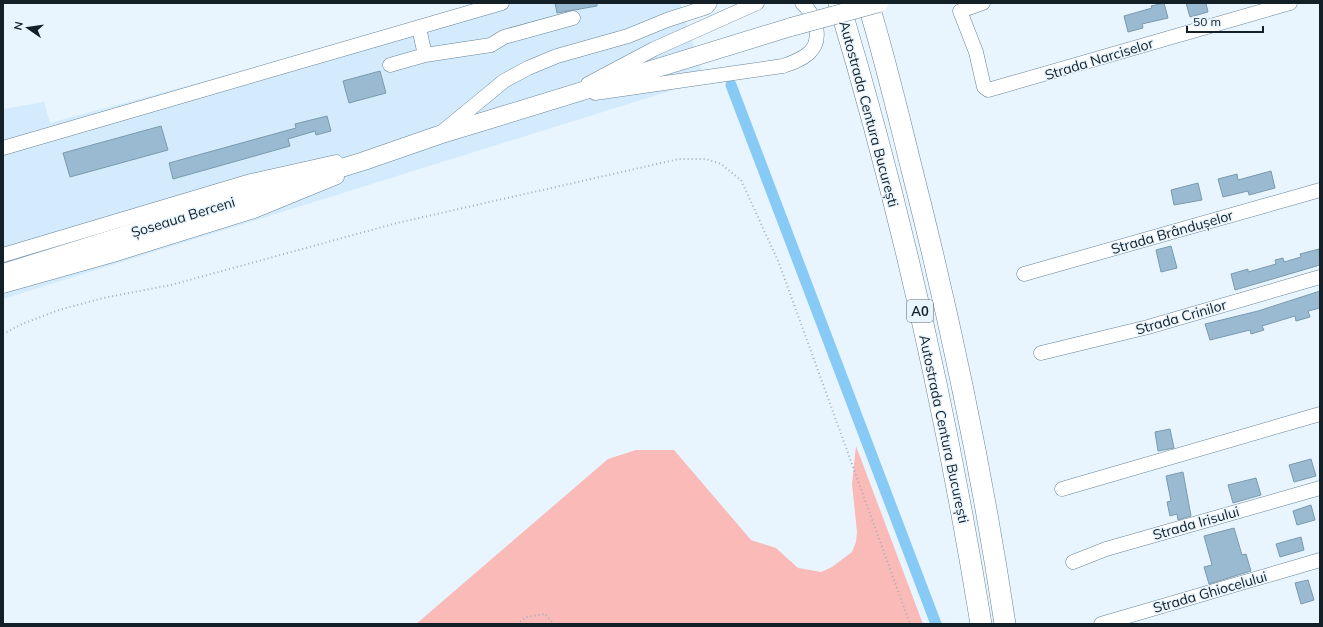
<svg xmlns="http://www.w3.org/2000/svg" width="1323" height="627" viewBox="0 0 1323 627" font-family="Mulish,sans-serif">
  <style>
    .built { fill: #d3ebfc }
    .green { fill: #f9bab8 }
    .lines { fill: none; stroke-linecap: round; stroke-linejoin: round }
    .canal { stroke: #87caf6; stroke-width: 11 }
    .building { fill: #99bad0; stroke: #7a9aaf }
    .minor-casing { stroke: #668499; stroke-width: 15 }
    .major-casing { stroke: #668499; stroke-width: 19 }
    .highway-casing { stroke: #668499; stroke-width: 22 }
    .path { stroke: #a4b0b9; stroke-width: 2; stroke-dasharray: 1 3; stroke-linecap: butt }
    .minor { stroke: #fff; stroke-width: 14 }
    .major { stroke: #fff; stroke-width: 18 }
    .highway { stroke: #fff; stroke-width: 21 }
    .major-bridge-casing { stroke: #668499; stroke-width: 19; stroke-linecap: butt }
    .major-bridge { stroke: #fff; stroke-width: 18 }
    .labels { text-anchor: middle; stroke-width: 3; stroke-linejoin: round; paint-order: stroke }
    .shield { fill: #e8f5fe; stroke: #546068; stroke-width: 1 }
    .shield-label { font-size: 13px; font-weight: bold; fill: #142028 }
    .street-label { font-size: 14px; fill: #142028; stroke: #e8f5fe }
  </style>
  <rect width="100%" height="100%" fill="#e8f5fe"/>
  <!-- built -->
  <path class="built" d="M 494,3 L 680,3 L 705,80 L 3,299 L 3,109 L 44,102 L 50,123 Z"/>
  <!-- green -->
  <path class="green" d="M 856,446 L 923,624 L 416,624 L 608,459 L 636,450 L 674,450 L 751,540 L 776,548 L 798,568 L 821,572 L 832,567 L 852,552 L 856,542 L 857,532 L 852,484 Z"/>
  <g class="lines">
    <!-- canal -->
    <path class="canal" d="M 731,85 L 936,624"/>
  </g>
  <!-- building -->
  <path class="building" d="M 555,3 L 597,3 L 597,6 L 557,13 Z
    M 1164,3 L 1168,18 L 1142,24 L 1143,28 L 1128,32 L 1124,16 L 1152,8 L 1151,6 Z
    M 1186,3 L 1206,3 L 1208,12 L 1190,17 Z
    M 380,71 L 386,93 L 349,103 L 343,81 Z
    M 327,116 L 331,131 L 316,135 L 315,131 L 288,139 L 290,146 L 173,179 L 169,163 L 296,128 L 295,124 Z
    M 161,126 L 168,150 L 70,177 L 63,153 Z
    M 1271,171 L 1275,188 L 1249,195 L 1248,191 L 1223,197 L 1218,179 L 1237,174 L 1238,180 Z
    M 1198,183 L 1202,200 L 1174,205 L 1171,190 Z
    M 1171,246 L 1177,268 L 1161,272 L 1156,250 Z
    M 1319,249 L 1320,265 L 1235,290 L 1231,274 L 1248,269 L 1248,272 L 1276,264 L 1275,260 L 1283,258 L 1284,262 L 1301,257 L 1300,254 Z
    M 1320,291 L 1320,308 L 1308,311 L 1310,317 L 1296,321 L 1295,316 L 1262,326 L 1264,330 L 1251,334 L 1250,330 L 1210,340 L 1205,324 L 1258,311 Z
    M 1170,429 L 1174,448 L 1158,451 L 1155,432 Z
    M 1311,459 L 1316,476 L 1294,482 L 1289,465 Z
    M 1183,472 L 1191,516 L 1178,520 L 1177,514 L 1170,516 L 1167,502 L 1171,501 L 1166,476 Z
    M 1256,478 L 1261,495 L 1233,503 L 1228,485 Z
    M 1311,505 L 1315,520 L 1297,525 L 1293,511 Z
    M 1234,528 L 1242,555 L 1246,554 L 1251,571 L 1209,584 L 1204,567 L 1212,565 L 1204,536 Z
    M 1301,537 L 1304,550 L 1280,557 L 1276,544 Z
    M 1308,580 L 1314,600 L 1301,604 L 1295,583 Z"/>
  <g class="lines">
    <defs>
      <path id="minor" d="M 983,3 L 960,11 L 976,52 L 984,87 L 988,90 L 1290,3
        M 419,28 L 425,55
        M 390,65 L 425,55 L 491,45 L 504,37 L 573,18
        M 588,84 L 654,49 L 757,3
        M 595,93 L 783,66 C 792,63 801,60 809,53 C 824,39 815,14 802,3
        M 442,132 L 504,81 L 528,68 L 557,56 L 628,36 L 667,20 L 707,7 L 710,3
        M 3,148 L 502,3
        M 3,255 L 251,181 L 336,162
        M 1024,274 L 1320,190
        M 3,286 L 113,255 L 254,211 L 337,177
        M 1041,353 L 1148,327 L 1320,277
        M 1062,489 L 1320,414
        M 1073,562 L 1106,549 L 1320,488
        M 1101,624 L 1320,560"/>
      <path id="major" d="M 3,273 L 364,161 L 439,135 L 791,27"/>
      <path id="highway" d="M 839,3 C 900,206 947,415 981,624
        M 868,3 C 885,58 898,114 912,170 C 950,319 982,471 1005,624"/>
    </defs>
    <!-- minor casing -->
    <use href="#minor" class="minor-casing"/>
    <!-- major casing -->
    <use href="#major" class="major-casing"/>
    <!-- highway casing -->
    <use href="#highway" class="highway-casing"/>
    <!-- path -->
    <path class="path" d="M 3,334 L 22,324 L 59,310 L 103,298 L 171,285 L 397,223 L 679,159 L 706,159 L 721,164 L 741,180 L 779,263 L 910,624
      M 517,624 L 526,617 L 545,614 L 554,624"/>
    <!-- minor -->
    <use href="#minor" class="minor"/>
    <!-- major -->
    <use href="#major" class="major"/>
    <!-- highway -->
    <use href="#highway" class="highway"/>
    <defs>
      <path id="major-bridge" d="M 791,27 L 879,3"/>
    </defs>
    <!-- major-bridge casing -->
    <use href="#major-bridge" class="major-bridge-casing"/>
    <!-- major-bridge -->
    <use href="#major-bridge" class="major-bridge"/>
  </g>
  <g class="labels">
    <!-- shield labels -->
    <rect class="shield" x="907" y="300" width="26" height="22" rx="3"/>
    <g class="shield-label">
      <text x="920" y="316">A0</text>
    </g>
    <!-- street labels -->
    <g class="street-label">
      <text transform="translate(1099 59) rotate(-17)" y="5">Strada Narciselor</text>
      <text transform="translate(869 114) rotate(75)" y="5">Autostrada Centura București</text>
      <text transform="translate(183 217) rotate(-17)" y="5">Șoseaua Berceni</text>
      <text transform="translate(1172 232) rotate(-16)" y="5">Strada Brândușelor</text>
      <text transform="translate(1181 317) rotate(-16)" y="5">Strada Crinilor</text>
      <text transform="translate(944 429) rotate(78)" y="5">Autostrada Centura București</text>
      <text transform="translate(1196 523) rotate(-16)" y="5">Strada Irisului</text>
      <text transform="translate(1210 592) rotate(-16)" y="5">Strada Ghiocelului</text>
    </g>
  </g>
  <!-- border -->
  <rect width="1323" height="627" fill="none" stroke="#142028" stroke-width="8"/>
  <!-- north arrow -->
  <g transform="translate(28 28) rotate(283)" stroke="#e8f5fe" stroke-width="3" paint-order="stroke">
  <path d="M0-3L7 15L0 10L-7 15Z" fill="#142028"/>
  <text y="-6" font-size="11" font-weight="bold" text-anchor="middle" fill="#142028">N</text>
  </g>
  <!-- scale -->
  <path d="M1187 26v6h76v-6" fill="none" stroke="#142028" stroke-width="2"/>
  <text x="1193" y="26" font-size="12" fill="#142028" stroke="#e8f5fe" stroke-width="3" paint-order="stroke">50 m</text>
</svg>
